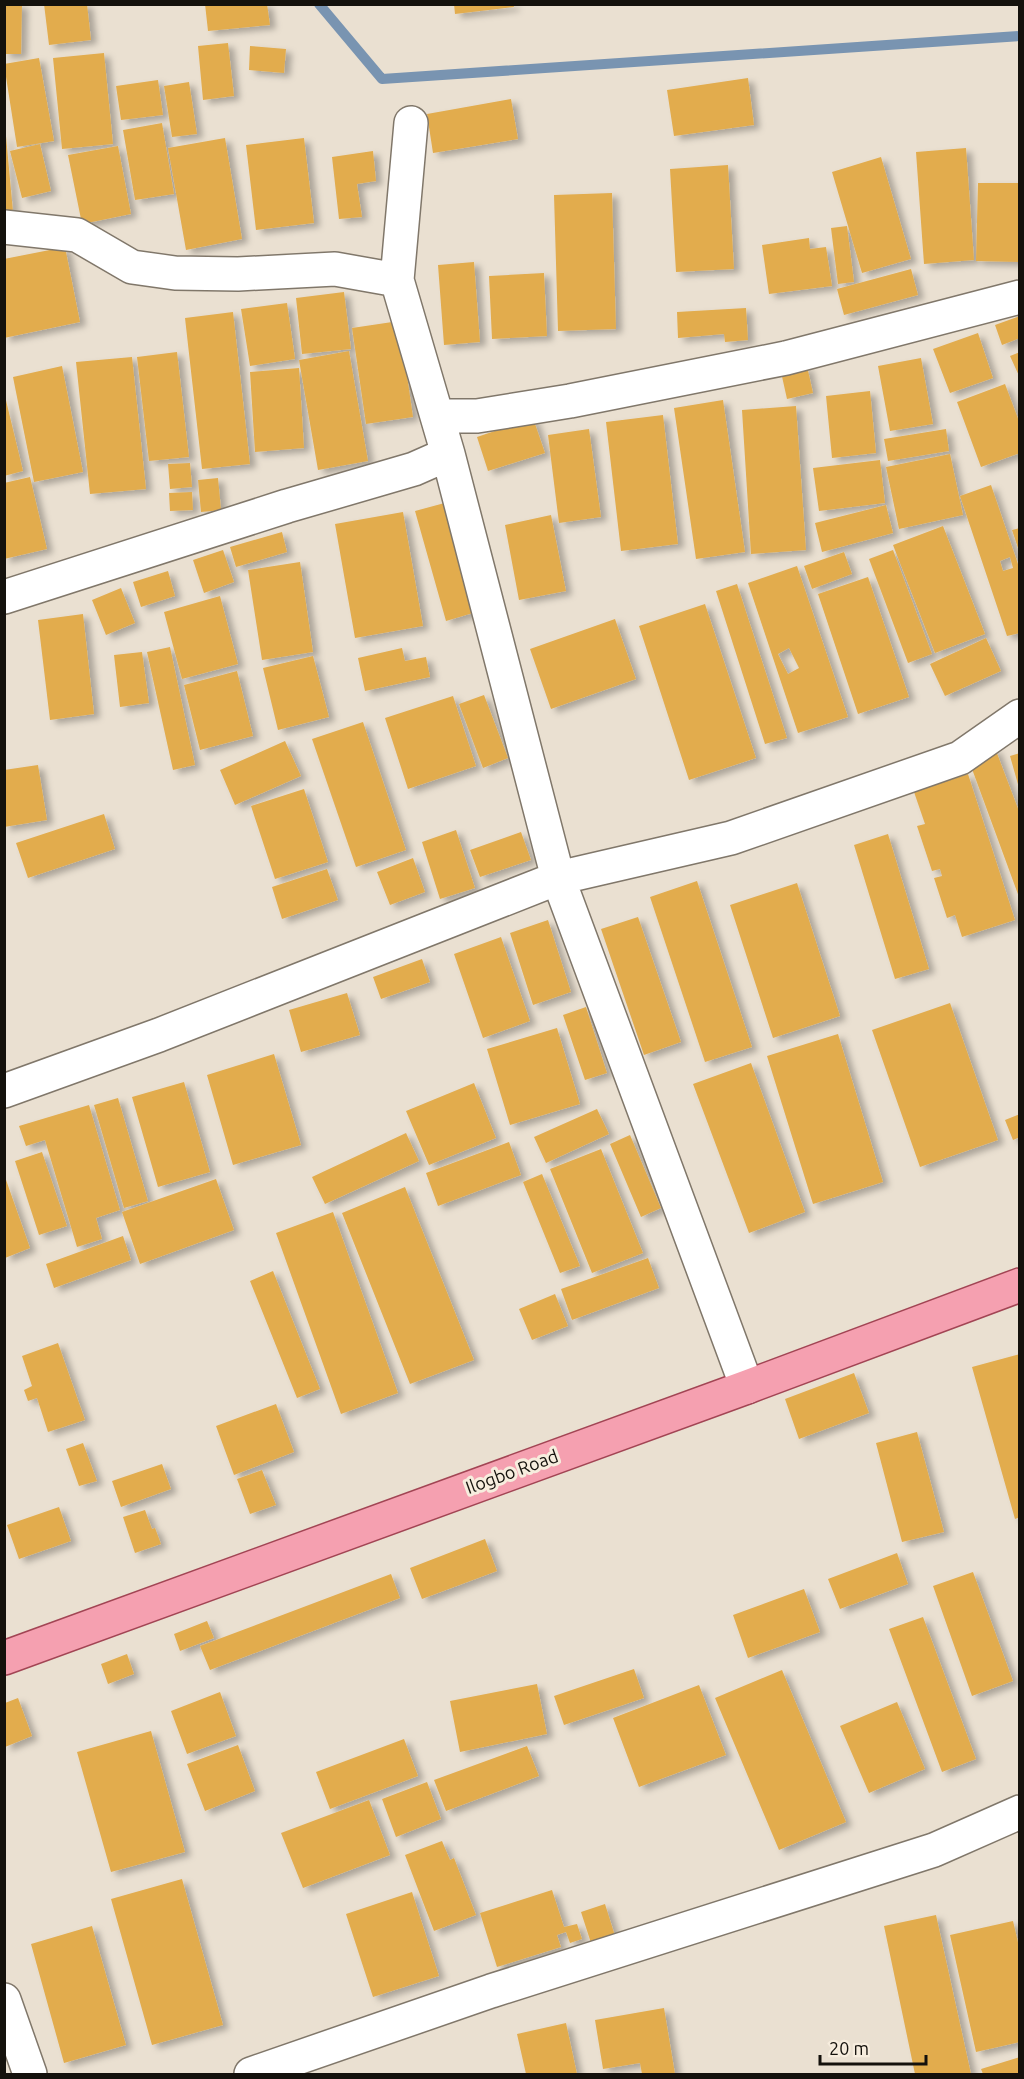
<svg xmlns="http://www.w3.org/2000/svg" width="1024" height="2079" viewBox="0 0 1024 2079" font-family="Ubuntu,sans-serif">
  <style>
    .lines { fill: none; stroke-linecap: round; stroke-linejoin: round }
    .stream { stroke: #7994b1; stroke-width: 10 }
    .building { fill: #e2ac4e; fill-rule: evenodd; filter: url(#shadow) }
    .minor-casing { stroke: #80776a; stroke-width: 36 }
    .major-casing { stroke: #a24554; stroke-width: 36 }
    .minor { stroke: #fff; stroke-width: 33 }
    .major { stroke: #f5a0b0; stroke-width: 33 }
    .labels { text-anchor: middle; stroke-width: 6; stroke-linejoin: round; paint-order: stroke }
    .street-label { font-size: 18px; fill: #14110c; stroke: #f7edde }
  </style>
  <defs>
    <filter id="shadow"><feDropShadow dx="6" dy="4" stdDeviation="3" flood-color="#0004"/></filter>
  </defs>
  <rect width="100%" height="100%" fill="#eae0d1"/>
  <g class="lines">
    <!-- stream -->
    <path class="stream" d="M 319,4 L 382,79 L 1020,36"/>
  </g>
  <!-- building -->
  <path class="building" d="M 4,4 L 22,4 L 21,54 L 4,54 Z
    M 44,4 L 87,4 L 91,40 L 49,45 Z
    M 205,4 L 267,4 L 270,25 L 208,31 Z
    M 454,4 L 513,4 L 514,7 L 455,14 Z
    M 228,43 L 234,96 L 203,100 L 198,46 Z
    M 250,46 L 286,49 L 284,73 L 249,70 Z
    M 104,53 L 113,144 L 62,149 L 53,58 Z
    M 39,58 L 54,141 L 17,147 L 4,64 Z
    M 748,78 L 754,125 L 674,136 L 667,90 Z
    M 158,80 L 163,115 L 121,120 L 116,86 Z
    M 189,82 L 197,134 L 172,137 L 164,86 Z
    M 511,99 L 518,139 L 433,153 L 427,114 Z
    M 162,123 L 174,194 L 135,200 L 123,130 Z
    M 4,136 L 6,136 L 13,212 L 4,213 Z
    M 225,138 L 242,239 L 186,250 L 168,148 Z
    M 304,138 L 314,223 L 256,230 L 246,145 Z
    M 40,144 L 51,191 L 22,198 L 10,151 Z
    M 118,146 L 131,214 L 82,224 L 68,155 Z
    M 966,148 L 974,260 L 924,264 L 916,152 Z
    M 373,151 L 376,181 L 357,184 L 362,217 L 339,219 L 332,157 Z
    M 881,157 L 911,259 L 862,273 L 832,172 Z
    M 728,165 L 734,269 L 676,272 L 670,169 Z
    M 978,183 L 1020,183 L 1020,262 L 976,261 Z
    M 612,193 L 616,329 L 558,331 L 554,195 Z
    M 847,226 L 854,282 L 838,284 L 831,228 Z
    M 809,238 L 810,249 L 826,247 L 832,286 L 769,294 L 762,245 Z
    M 65,247 L 80,322 L 4,338 L 4,259 Z
    M 474,262 L 480,342 L 444,345 L 438,265 Z
    M 911,269 L 918,295 L 844,315 L 837,289 Z
    M 544,273 L 547,336 L 492,339 L 489,276 Z
    M 344,292 L 351,349 L 302,354 L 296,298 Z
    M 287,303 L 295,359 L 250,366 L 241,309 Z
    M 746,308 L 748,340 L 725,342 L 724,334 L 678,338 L 677,312 Z
    M 233,312 L 250,464 L 202,469 L 185,318 Z
    M 1020,316 L 1020,338 L 1002,345 L 995,325 Z
    M 399,321 L 413,417 L 366,424 L 352,328 Z
    M 978,333 L 993,378 L 950,393 L 933,349 Z
    M 349,351 L 368,461 L 318,470 L 299,360 Z
    M 177,352 L 189,457 L 149,461 L 137,357 Z
    M 1020,352 L 1020,378 L 1010,356 Z
    M 132,357 L 146,489 L 90,494 L 76,362 Z
    M 921,358 L 933,424 L 890,431 L 878,366 Z
    M 62,366 L 83,472 L 34,482 L 13,377 Z
    M 807,366 L 813,393 L 787,399 L 781,372 Z
    M 299,368 L 304,448 L 255,452 L 250,372 Z
    M 1005,384 L 1020,424 L 1020,453 L 981,467 L 957,402 Z
    M 870,391 L 876,453 L 832,458 L 826,396 Z
    M 4,392 L 23,471 L 4,476 Z
    M 723,400 L 745,552 L 696,559 L 674,408 Z
    M 796,406 L 806,550 L 751,554 L 742,410 Z
    M 663,415 L 678,544 L 621,551 L 606,422 Z
    M 533,418 L 545,453 L 488,471 L 477,437 Z
    M 589,429 L 601,517 L 559,523 L 548,435 Z
    M 946,429 L 949,451 L 888,461 L 884,439 Z
    M 950,454 L 963,515 L 899,529 L 886,467 Z
    M 880,460 L 885,503 L 819,511 L 813,468 Z
    M 190,463 L 192,487 L 170,489 L 168,464 Z
    M 30,477 L 47,549 L 4,559 L 4,483 Z
    M 218,478 L 221,510 L 201,512 L 198,480 Z
    M 991,485 L 1020,570 L 1020,633 L 1007,636 L 960,496 ZM 1010,557 L 1013,568 L 1003,571 L 1000,561 Z
    M 192,492 L 193,510 L 170,511 L 169,493 Z
    M 452,501 L 483,610 L 446,621 L 415,511 Z
    M 886,505 L 893,533 L 822,552 L 815,523 Z
    M 403,512 L 423,626 L 355,638 L 335,524 Z
    M 551,515 L 566,591 L 519,600 L 505,525 Z
    M 943,526 L 985,634 L 935,653 L 893,545 Z
    M 1020,528 L 1020,551 L 1019,551 L 1012,530 Z
    M 282,532 L 287,552 L 236,567 L 230,547 Z
    M 223,550 L 234,582 L 204,593 L 193,560 Z
    M 893,550 L 932,654 L 908,663 L 869,559 Z
    M 844,552 L 852,574 L 812,589 L 804,566 Z
    M 300,562 L 313,652 L 262,660 L 248,570 Z
    M 797,566 L 848,717 L 798,733 L 748,583 ZM 789,648 L 799,668 L 788,674 L 778,654 Z
    M 168,571 L 175,596 L 141,607 L 133,582 Z
    M 868,577 L 909,697 L 858,714 L 818,594 Z
    M 737,584 L 787,738 L 765,744 L 716,591 Z
    M 121,588 L 135,623 L 106,635 L 92,600 Z
    M 220,596 L 238,664 L 182,679 L 164,612 Z
    M 705,604 L 756,758 L 689,780 L 639,626 Z
    M 83,614 L 94,714 L 50,720 L 38,620 Z
    M 615,619 L 636,679 L 551,709 L 530,649 Z
    M 986,638 L 1001,671 L 945,696 L 930,664 Z
    M 170,647 L 195,765 L 173,770 L 147,652 Z
    M 402,648 L 405,661 L 426,657 L 430,677 L 365,691 L 358,658 Z
    M 142,652 L 149,703 L 120,707 L 114,655 Z
    M 313,656 L 329,717 L 278,730 L 263,668 Z
    M 237,671 L 253,736 L 200,750 L 184,685 Z
    M 484,695 L 508,758 L 483,768 L 459,704 Z
    M 453,696 L 476,766 L 408,789 L 385,718 Z
    M 363,722 L 406,850 L 356,867 L 312,739 Z
    M 285,741 L 301,776 L 235,805 L 220,770 Z
    M 995,748 L 1020,814 L 1019,897 L 968,758 Z
    M 1020,753 L 1020,788 L 1019,788 L 1010,756 Z
    M 38,765 L 47,820 L 4,827 L 4,770 Z
    M 968,774 L 1015,920 L 962,937 L 955,915 L 947,918 L 934,878 L 942,876 L 940,869 L 932,871 L 917,826 L 925,824 L 914,792 Z
    M 304,789 L 328,862 L 275,879 L 251,806 Z
    M 104,814 L 115,849 L 28,878 L 16,843 Z
    M 456,830 L 475,888 L 440,899 L 422,842 Z
    M 521,832 L 531,860 L 480,877 L 470,850 Z
    M 888,834 L 929,969 L 895,979 L 854,845 Z
    M 413,858 L 425,892 L 390,905 L 377,872 Z
    M 327,869 L 338,900 L 282,919 L 272,887 Z
    M 697,881 L 752,1047 L 705,1062 L 650,897 Z
    M 797,883 L 840,1016 L 773,1038 L 730,905 Z
    M 638,917 L 681,1042 L 644,1055 L 601,929 Z
    M 548,920 L 571,992 L 533,1005 L 510,933 Z
    M 501,937 L 530,1021 L 483,1038 L 454,954 Z
    M 422,959 L 430,982 L 381,999 L 373,977 Z
    M 347,993 L 360,1035 L 301,1052 L 289,1010 Z
    M 950,1003 L 998,1140 L 920,1167 L 872,1030 Z
    M 586,1007 L 607,1073 L 585,1080 L 563,1015 Z
    M 557,1028 L 580,1104 L 510,1125 L 487,1049 Z
    M 838,1034 L 883,1182 L 813,1204 L 767,1056 Z
    M 274,1054 L 301,1145 L 233,1165 L 207,1075 Z
    M 751,1063 L 805,1212 L 749,1233 L 693,1084 Z
    M 184,1082 L 210,1172 L 158,1187 L 132,1097 Z
    M 474,1083 L 496,1138 L 429,1165 L 406,1111 Z
    M 118,1098 L 148,1201 L 124,1208 L 94,1105 Z
    M 89,1105 L 120,1210 L 96,1218 L 102,1239 L 77,1247 L 45,1140 L 26,1146 L 19,1126 Z
    M 597,1109 L 609,1134 L 546,1163 L 534,1137 Z
    M 1020,1114 L 1020,1137 L 1013,1140 L 1005,1120 Z
    M 406,1133 L 419,1161 L 325,1204 L 312,1177 Z
    M 630,1135 L 661,1208 L 641,1217 L 610,1144 Z
    M 509,1142 L 521,1175 L 438,1206 L 426,1173 Z
    M 601,1149 L 643,1253 L 592,1273 L 550,1169 Z
    M 42,1152 L 67,1226 L 39,1235 L 15,1161 Z
    M 542,1174 L 580,1266 L 560,1273 L 523,1182 Z
    M 5,1177 L 30,1248 L 5,1258 Z
    M 216,1179 L 234,1230 L 140,1264 L 122,1212 Z
    M 405,1187 L 474,1360 L 410,1384 L 342,1213 Z
    M 333,1212 L 398,1393 L 341,1414 L 276,1233 Z
    M 123,1236 L 131,1260 L 54,1288 L 46,1264 Z
    M 648,1258 L 659,1288 L 572,1320 L 561,1289 Z
    M 273,1271 L 320,1389 L 297,1398 L 250,1281 Z
    M 555,1294 L 568,1326 L 532,1340 L 519,1309 Z
    M 58,1343 L 85,1420 L 48,1432 L 37,1398 L 28,1401 L 24,1390 L 32,1386 L 22,1356 Z
    M 1020,1354 L 1020,1517 L 1015,1519 L 972,1367 Z
    M 854,1373 L 869,1413 L 799,1439 L 785,1399 Z
    M 276,1404 L 294,1452 L 234,1475 L 216,1426 Z
    M 917,1432 L 944,1532 L 902,1542 L 876,1443 Z
    M 83,1443 L 97,1481 L 79,1486 L 66,1449 Z
    M 162,1464 L 171,1489 L 121,1507 L 112,1481 Z
    M 262,1470 L 276,1505 L 250,1514 L 237,1479 Z
    M 59,1507 L 71,1541 L 19,1559 L 7,1525 Z
    M 145,1510 L 152,1529 L 155,1528 L 161,1544 L 135,1553 L 123,1517 Z
    M 485,1539 L 497,1571 L 422,1599 L 410,1568 Z
    M 897,1553 L 908,1584 L 840,1609 L 828,1579 Z
    M 973,1572 L 1013,1681 L 972,1696 L 933,1586 Z
    M 391,1574 L 400,1598 L 210,1670 L 200,1646 Z
    M 804,1589 L 820,1632 L 748,1658 L 733,1615 Z
    M 923,1617 L 976,1759 L 942,1772 L 889,1629 Z
    M 207,1621 L 214,1638 L 180,1651 L 174,1634 Z
    M 127,1654 L 134,1674 L 108,1684 L 101,1664 Z
    M 634,1669 L 644,1698 L 564,1725 L 554,1696 Z
    M 782,1670 L 846,1822 L 779,1850 L 715,1698 Z
    M 537,1684 L 547,1734 L 460,1752 L 450,1701 Z
    M 699,1685 L 726,1755 L 639,1787 L 613,1718 Z
    M 220,1692 L 236,1736 L 187,1754 L 171,1711 Z
    M 18,1698 L 32,1736 L 5,1747 L 5,1703 Z
    M 897,1702 L 925,1769 L 869,1793 L 840,1726 Z
    M 151,1731 L 185,1852 L 111,1872 L 77,1752 Z
    M 404,1739 L 418,1776 L 330,1809 L 316,1772 Z
    M 238,1745 L 255,1791 L 205,1811 L 187,1764 Z
    M 527,1746 L 539,1776 L 446,1811 L 434,1780 Z
    M 427,1782 L 441,1819 L 396,1837 L 382,1799 Z
    M 369,1800 L 390,1855 L 303,1888 L 281,1833 Z
    M 442,1841 L 450,1860 L 454,1858 L 476,1915 L 434,1931 L 405,1855 Z
    M 182,1879 L 223,2025 L 152,2045 L 111,1899 Z
    M 552,1890 L 564,1927 L 577,1924 L 582,1939 L 570,1943 L 566,1932 L 557,1935 L 561,1947 L 497,1967 L 480,1913 Z
    M 412,1892 L 439,1976 L 373,1997 L 346,1914 Z
    M 605,1904 L 615,1936 L 591,1943 L 581,1912 Z
    M 936,1915 L 971,2074 L 915,2074 L 884,1926 Z
    M 1013,1921 L 1020,1951 L 1020,2042 L 976,2052 L 950,1935 Z
    M 92,1926 L 126,2045 L 64,2063 L 31,1944 Z
    M 664,2008 L 675,2074 L 642,2074 L 640,2063 L 603,2069 L 595,2020 Z
    M 566,2023 L 577,2074 L 526,2074 L 517,2034 Z
    M 1020,2057 L 1020,2074 L 983,2074 L 981,2069 Z"/>
  <g class="lines">
    <defs>
      <path id="minor" d="M 411,123 L 397,280 L 448,454 L 558,878 L 747,1387
        M 4,227 L 77,235 L 132,267 L 175,273 L 238,274 L 335,269 L 397,280
        M 437,416 L 477,416 L 570,401 L 786,358 L 1020,297
        M 4,597 L 287,506 L 414,469 L 448,454
        M 4,1091 L 159,1035 L 558,878 L 731,838 L 960,758 L 1020,716
        M 4,2000 L 30,2074
        M 251,2074 L 491,1991 L 934,1850 L 1020,1812"/>
      <path id="major" d="M 4,1658 L 747,1387 L 1020,1285"/>
    </defs>
    <!-- minor casing -->
    <use href="#minor" class="minor-casing"/>
    <!-- major casing -->
    <use href="#major" class="major-casing"/>
    <!-- minor -->
    <use href="#minor" class="minor"/>
    <!-- major -->
    <use href="#major" class="major"/>
  </g>
  <g class="labels">
    <!-- street labels -->
    <g class="street-label">
      <text transform="translate(512 1472) rotate(-20)" y="6">Ilogbo Road</text>
    </g>
  </g>
  <!-- border -->
  <rect width="1024" height="2079" fill="none" stroke="#14110c" stroke-width="12"/>
  <!-- scale -->
  <path d="M820 2055v9h106v-9" fill="none" stroke="#14110c" stroke-width="3"/>
  <text x="829" y="2055" font-size="18" fill="#14110c" stroke="#f7edde" stroke-width="4.5" paint-order="stroke">20 m</text>
</svg>
